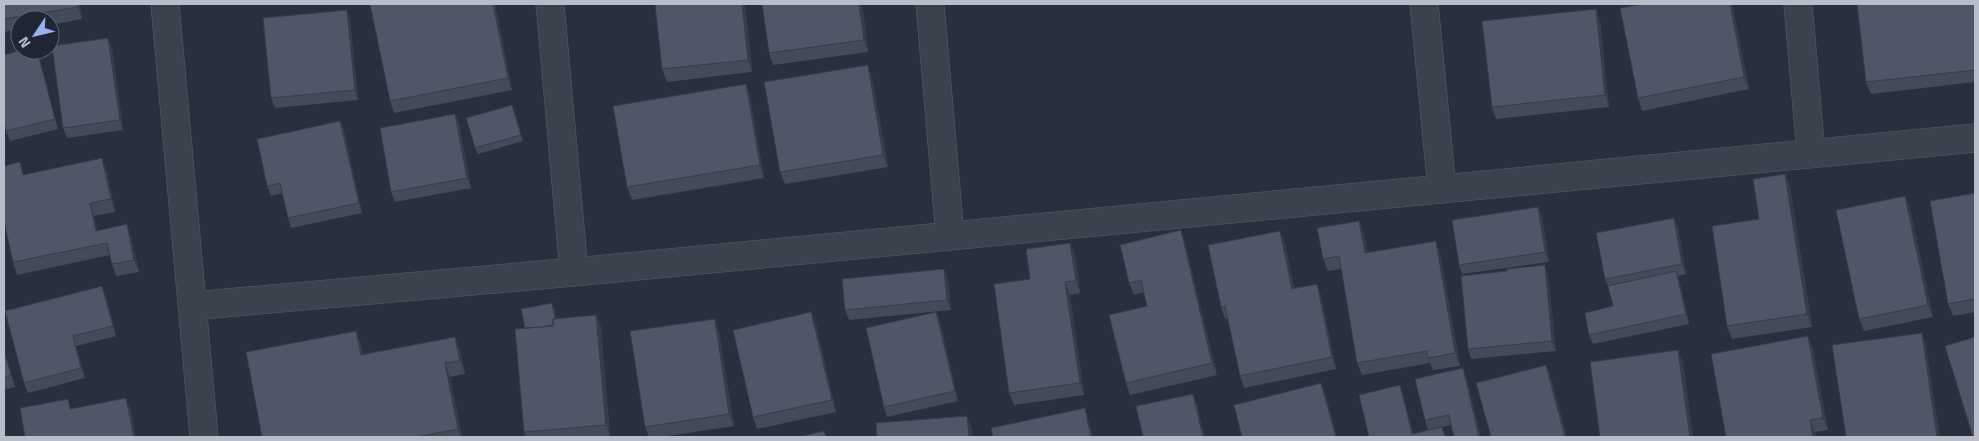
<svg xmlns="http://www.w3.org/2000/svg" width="1979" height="441" viewBox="0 0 1979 441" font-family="'Titillium Web',sans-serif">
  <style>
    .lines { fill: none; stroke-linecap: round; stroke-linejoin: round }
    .street-casing { stroke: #565d69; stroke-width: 29 }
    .street { stroke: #3b424e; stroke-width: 28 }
    .wall { fill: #434a59 }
    .shaded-wall { fill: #373c48 }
    .building { fill: #4e5667; stroke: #373c48 }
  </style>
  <rect width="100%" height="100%" fill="#282f3e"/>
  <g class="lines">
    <defs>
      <path id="street" d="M 165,4 L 204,437
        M 550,4 L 574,272
        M 930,4 L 950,236
        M 1424,4 L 1442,189
        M 1798,4 L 1811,154
        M 192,306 L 574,272 L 1975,138"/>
    </defs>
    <!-- street casing -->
    <use href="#street" class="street-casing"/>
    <!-- street -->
    <use href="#street" class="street"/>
  </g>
  <!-- wall -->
  <path class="wall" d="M 4,4 L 80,4 L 82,19 L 50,25 L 50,20 L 20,20 L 20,29 L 4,32 Z
    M 236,4 L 252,4 L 236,5 Z
    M 372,4 L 495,4 L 512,90 L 394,113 L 390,101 Z
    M 655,4 L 745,4 L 752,72 L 667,82 L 662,69 Z
    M 762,4 L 860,4 L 863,10 L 868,52 L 773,65 L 769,53 Z
    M 1644,4 L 1732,4 L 1749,89 L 1642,111 L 1638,98 Z
    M 1975,4 L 1975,82 L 1871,94 L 1866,82 Z
    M 1596,9 L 1600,21 L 1609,107 L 1496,119 L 1492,107 Z
    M 350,20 L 358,100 L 275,108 L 271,98 Z
    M 112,48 L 123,130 L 67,138 L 63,128 Z
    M 39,56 L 58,129 L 10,141 L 6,131 Z
    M 872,77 L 888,167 L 785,184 L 780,172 Z
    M 746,84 L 750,97 L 764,178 L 632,200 L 627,187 Z
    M 514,111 L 523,141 L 478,154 L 475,148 Z
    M 455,114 L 459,124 L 471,188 L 395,202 L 391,192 Z
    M 340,121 L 344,131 L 362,213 L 291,228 L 288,218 L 282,193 L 271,196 L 267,186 Z
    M 107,171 L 115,212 L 94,216 L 97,230 L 131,236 L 139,272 L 116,276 L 112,264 L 110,255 L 17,275 L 13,262 L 25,175 Z
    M 1785,174 L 1790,187 L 1812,327 L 1732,339 L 1727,326 L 1759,219 Z
    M 1975,193 L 1975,312 L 1953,316 L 1948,304 Z
    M 1905,196 L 1910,208 L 1933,317 L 1864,331 L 1859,319 Z
    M 1538,207 L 1542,217 L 1549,262 L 1462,274 L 1459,265 Z
    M 1674,218 L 1678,228 L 1686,274 L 1678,276 L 1689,324 L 1593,344 L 1589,335 L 1613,306 L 1609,288 L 1605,279 Z
    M 1364,233 L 1367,252 L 1440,253 L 1460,366 L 1433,370 L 1430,363 L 1362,375 L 1357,363 L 1342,269 L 1328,271 L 1323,259 Z
    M 1070,243 L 1075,255 L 1080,293 L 1070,295 L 1084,395 L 1014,405 L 1009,393 L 1030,279 Z
    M 1185,243 L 1217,375 L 1130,395 L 1126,383 L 1147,306 L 1144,292 L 1134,295 L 1129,283 Z
    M 1285,243 L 1294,288 L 1317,284 L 1321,296 L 1336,369 L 1244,388 L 1240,376 L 1228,319 L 1225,319 L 1221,307 Z
    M 1548,275 L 1556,351 L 1471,359 L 1468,349 Z
    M 948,279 L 951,310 L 849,320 L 845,310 Z
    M 106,296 L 116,336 L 76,346 L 85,378 L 28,393 L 24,383 Z
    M 554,308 L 556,319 L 596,315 L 601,327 L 610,437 L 526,437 L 524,432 L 525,328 Z
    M 811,312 L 816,324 L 836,412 L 757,429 L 753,417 Z
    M 936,312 L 940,322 L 958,401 L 887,417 L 884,407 Z
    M 356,331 L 361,344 L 363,354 L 455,337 L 460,350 L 465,374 L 450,377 L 462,437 L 262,437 Z
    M 719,331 L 734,426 L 661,437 L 649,437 L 645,427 Z
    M 4,349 L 15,387 L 4,390 Z
    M 1813,349 L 1828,430 L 1815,432 L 1816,437 L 1726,437 Z
    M 1463,368 L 1466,377 L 1481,437 L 1454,437 L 1451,425 L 1442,427 L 1446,437 L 1369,437 L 1403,395 L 1413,434 L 1428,430 L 1425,420 Z"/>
  <!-- shaded-wall -->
  <path class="shaded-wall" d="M 77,4 L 80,4 L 82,19 Z
    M 493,4 L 495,4 L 512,90 L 508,78 Z
    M 742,4 L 745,4 L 752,72 L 748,60 Z
    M 859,4 L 860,4 L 863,10 L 868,52 L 864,40 Z
    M 1730,4 L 1732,4 L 1749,89 L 1744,77 Z
    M 1596,9 L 1600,21 L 1609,107 L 1605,95 Z
    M 347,10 L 350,20 L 358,100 L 355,90 Z
    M 108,38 L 112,48 L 123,130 L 120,120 Z
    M 37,50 L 39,56 L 58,129 L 55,119 Z
    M 868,65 L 872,77 L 888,167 L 883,155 Z
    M 746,84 L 750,97 L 764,178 L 760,165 Z
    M 455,114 L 459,124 L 471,188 L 467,178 Z
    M 340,121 L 344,131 L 362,213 L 359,203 Z
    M 102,158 L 107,171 L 115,212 L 111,199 Z
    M 1785,174 L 1790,187 L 1812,327 L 1807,314 Z
    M 1905,196 L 1910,208 L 1933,317 L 1928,305 Z
    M 90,203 L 94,216 L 100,243 L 96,231 Z
    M 1538,207 L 1542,217 L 1549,262 L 1545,252 Z
    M 1674,218 L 1678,228 L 1686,274 L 1682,264 Z
    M 1359,221 L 1364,233 L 1370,265 L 1365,253 Z
    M 127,224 L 131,236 L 139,272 L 134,260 Z
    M 1181,230 L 1185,243 L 1217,375 L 1212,363 Z
    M 1280,231 L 1285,243 L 1297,301 L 1292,289 Z
    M 1436,241 L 1440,253 L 1460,366 L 1455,353 Z
    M 1070,243 L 1075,255 L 1080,293 L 1076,281 Z
    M 1545,265 L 1548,275 L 1556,351 L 1552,341 Z
    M 944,269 L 948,279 L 951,310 L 947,300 Z
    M 1676,271 L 1680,281 L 1689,324 L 1686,314 Z
    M 1065,282 L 1070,295 L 1084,395 L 1080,383 Z
    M 1317,284 L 1321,296 L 1336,369 L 1332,357 Z
    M 102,286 L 106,296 L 116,336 L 113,326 Z
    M 811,312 L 816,324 L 836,412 L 832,400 Z
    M 936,312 L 940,322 L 958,401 L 955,391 Z
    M 596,315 L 601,327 L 610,437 L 606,425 Z
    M 715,319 L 719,331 L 734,426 L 729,414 Z
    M 356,331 L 361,344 L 366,368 L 361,355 Z
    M 1922,333 L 1926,345 L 1940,437 L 1937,437 Z
    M 73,336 L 76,346 L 85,378 L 81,368 Z
    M 1808,336 L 1813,349 L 1828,430 L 1823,418 Z
    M 455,337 L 460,350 L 465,374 L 460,361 Z
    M 4,349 L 15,387 L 4,352 Z
    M 1678,350 L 1683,362 L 1693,437 L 1690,437 Z
    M 445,363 L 450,377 L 462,437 L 461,437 L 458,429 Z
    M 1546,365 L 1551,377 L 1567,437 L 1565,437 Z
    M 1463,368 L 1466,377 L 1481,437 L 1479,437 Z
    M 1321,383 L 1326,395 L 1337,437 L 1336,437 Z
    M 1193,394 L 1197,404 L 1205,437 L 1203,437 Z
    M 126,398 L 131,410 L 136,437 L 134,437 Z
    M 1085,408 L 1089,421 L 1093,437 L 1091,437 Z
    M 967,416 L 972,429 L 972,437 L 969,437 Z
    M 1810,420 L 1815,432 L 1816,437 L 1813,437 Z"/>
  <!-- building -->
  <path class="building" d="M 4,4 L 77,4 L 78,7 L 4,19 Z
    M 370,4 L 493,4 L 508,78 L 390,101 Z
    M 655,4 L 742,4 L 748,60 L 662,69 Z
    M 762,4 L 859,4 L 864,40 L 769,53 Z
    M 1644,4 L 1730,4 L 1744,77 L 1638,98 L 1620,8 Z
    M 1857,4 L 1975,4 L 1975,70 L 1866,82 Z
    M 1596,9 L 1605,95 L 1492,107 L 1482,21 Z
    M 347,10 L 355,90 L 271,98 L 263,18 Z
    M 108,38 L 120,120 L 63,128 L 52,46 Z
    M 21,50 L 37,50 L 55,119 L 6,131 L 4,122 L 4,55 Z
    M 868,65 L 883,155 L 780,172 L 764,82 Z
    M 746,84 L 760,165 L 627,187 L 613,106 Z
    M 512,105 L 521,135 L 475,148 L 466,118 Z
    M 455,114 L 467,178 L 391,192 L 380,128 Z
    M 340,121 L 359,203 L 288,218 L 280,183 L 267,186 L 257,139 Z
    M 102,158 L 111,199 L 90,203 L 96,231 L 127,224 L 134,260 L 112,264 L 107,243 L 13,262 L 4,221 L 4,166 L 20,162 L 23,175 Z
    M 1785,174 L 1807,314 L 1727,326 L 1712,226 L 1759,219 L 1753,179 Z
    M 1975,193 L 1975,299 L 1948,304 L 1930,201 Z
    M 1905,196 L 1928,305 L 1859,319 L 1836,210 Z
    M 1538,207 L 1545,252 L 1459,265 L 1452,220 Z
    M 1674,218 L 1682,264 L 1605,279 L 1596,233 Z
    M 1359,221 L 1365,253 L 1436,241 L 1455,353 L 1428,358 L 1427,351 L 1357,363 L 1339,256 L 1323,259 L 1317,228 Z
    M 1181,230 L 1212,363 L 1126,383 L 1109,315 L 1147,306 L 1141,280 L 1129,283 L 1120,245 Z
    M 1280,231 L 1292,289 L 1317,284 L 1332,357 L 1240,376 L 1225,306 L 1221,307 L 1208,245 Z
    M 1070,243 L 1076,281 L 1065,282 L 1080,383 L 1009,393 L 994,284 L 1030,279 L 1026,249 Z
    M 1545,265 L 1552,341 L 1468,349 L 1461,276 L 1507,271 L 1507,269 Z
    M 944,269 L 947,300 L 845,310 L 842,279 Z
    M 1676,271 L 1686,314 L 1589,335 L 1585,313 L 1613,306 L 1608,286 Z
    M 102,286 L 113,326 L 73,336 L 81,368 L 24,383 L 5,311 Z
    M 552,303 L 555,319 L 553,319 L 553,324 L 543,327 L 525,328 L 521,309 Z
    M 811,312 L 832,400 L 753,417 L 733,330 Z
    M 936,312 L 955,391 L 884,407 L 866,328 Z
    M 596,315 L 606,425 L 524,432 L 515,329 L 553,326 L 553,319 Z
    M 715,319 L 729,414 L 645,427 L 630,331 Z
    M 356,331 L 361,355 L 455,337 L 460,361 L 445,363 L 458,429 L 417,437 L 262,437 L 246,352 Z
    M 1922,333 L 1937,437 L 1846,437 L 1832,345 Z
    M 1808,336 L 1823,418 L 1810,420 L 1813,437 L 1726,437 L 1711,354 Z
    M 1975,337 L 1975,437 L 1973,437 L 1945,346 Z
    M 1678,350 L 1690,437 L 1600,437 L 1590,362 Z
    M 4,352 L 11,375 L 4,377 Z
    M 1546,365 L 1565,437 L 1491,437 L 1476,383 Z
    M 1463,368 L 1479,437 L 1454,437 L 1449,415 L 1425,420 L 1415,379 Z
    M 1321,383 L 1336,437 L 1242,437 L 1234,405 Z
    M 1400,385 L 1412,434 L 1442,427 L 1445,437 L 1369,437 L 1359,395 Z
    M 1193,394 L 1203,437 L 1143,437 L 1136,406 Z
    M 126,398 L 134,437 L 25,437 L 20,408 L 68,399 L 70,409 Z
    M 1085,408 L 1091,437 L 993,437 L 991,428 Z
    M 967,416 L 969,437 L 877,437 L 876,423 Z
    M 824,431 L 826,437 L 798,437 Z"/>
  <!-- border -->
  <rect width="1979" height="441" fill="none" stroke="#b8bdc9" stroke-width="10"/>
  <!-- north arrow -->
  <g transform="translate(35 35) rotate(235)"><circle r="24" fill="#202734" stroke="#5d6370"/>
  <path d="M0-4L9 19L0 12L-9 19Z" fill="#96b1f0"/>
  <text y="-8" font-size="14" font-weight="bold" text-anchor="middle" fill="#b8bdc9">N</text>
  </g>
</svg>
